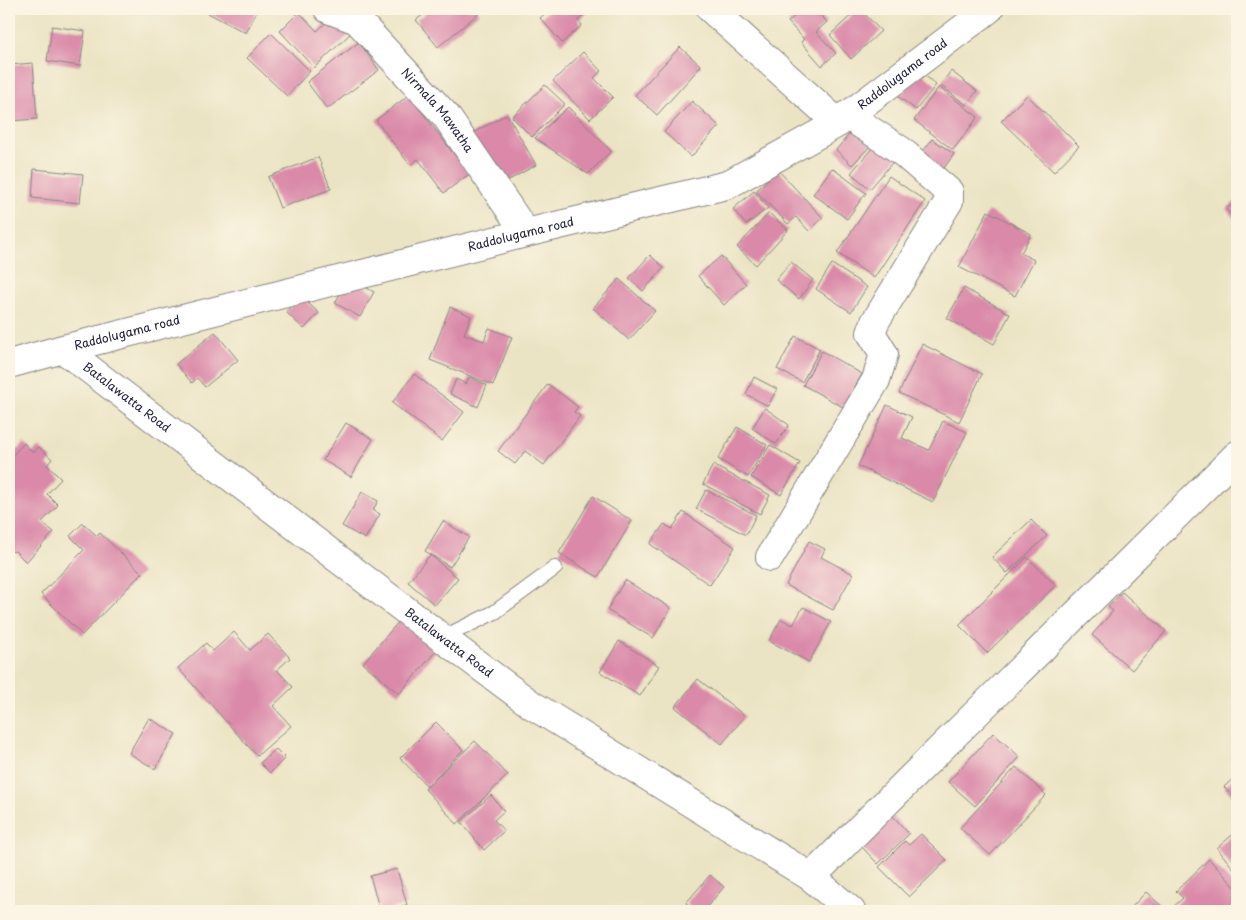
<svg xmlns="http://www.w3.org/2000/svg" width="1246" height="920" viewBox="0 0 1246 920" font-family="'Playpen Sans',sans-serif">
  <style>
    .building { fill: #da89a9 }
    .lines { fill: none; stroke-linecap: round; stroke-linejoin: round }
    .service-casing { stroke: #868380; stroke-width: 16 }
    .minor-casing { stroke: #868380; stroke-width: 30 }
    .tertiary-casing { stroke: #868380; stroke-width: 30 }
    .service { stroke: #fff; stroke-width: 14 }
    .minor { stroke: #fff; stroke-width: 28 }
    .tertiary { stroke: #fff; stroke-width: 28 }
    .labels { text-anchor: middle; stroke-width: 4; stroke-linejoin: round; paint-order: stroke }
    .street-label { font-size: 12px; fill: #22223b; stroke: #fcf5e5 }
  </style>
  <rect width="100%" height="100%" fill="#fcf5e5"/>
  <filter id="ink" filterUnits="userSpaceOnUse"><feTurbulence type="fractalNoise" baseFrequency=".02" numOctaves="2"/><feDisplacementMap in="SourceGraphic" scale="10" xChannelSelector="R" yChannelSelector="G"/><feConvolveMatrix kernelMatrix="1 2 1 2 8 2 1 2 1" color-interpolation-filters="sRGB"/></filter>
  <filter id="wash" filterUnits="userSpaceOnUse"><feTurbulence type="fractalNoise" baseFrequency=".0096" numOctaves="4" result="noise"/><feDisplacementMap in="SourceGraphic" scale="20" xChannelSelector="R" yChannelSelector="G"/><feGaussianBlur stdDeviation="1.12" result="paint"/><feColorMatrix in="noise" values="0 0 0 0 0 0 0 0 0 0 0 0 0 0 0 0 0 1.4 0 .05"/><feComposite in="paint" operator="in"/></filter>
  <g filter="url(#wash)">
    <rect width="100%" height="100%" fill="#ebe4c4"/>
    <g id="blocks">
      <!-- building -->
      <path class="building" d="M 207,9 L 258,9 L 246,33 L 206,12 Z
        M 431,9 L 476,9 L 479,13 L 438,47 L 416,20 Z
        M 550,9 L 591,9 L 578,20 L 582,25 L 562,43 L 540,18 Z
        M 803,9 L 814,9 L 827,22 L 816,32 L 836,53 L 822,66 L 801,42 L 804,39 L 788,22 Z
        M 858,9 L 860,9 L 881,31 L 851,59 L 830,35 Z
        M 299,12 L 317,31 L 334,15 L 351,33 L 314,68 L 280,31 Z
        M 52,26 L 85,31 L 80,66 L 47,61 Z
        M 271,33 L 310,71 L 287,96 L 247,58 Z
        M 359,42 L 379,70 L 327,109 L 307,82 Z
        M 680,47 L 701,66 L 657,115 L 635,95 Z
        M 583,52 L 601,71 L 594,78 L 613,97 L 590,119 L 553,81 Z
        M 33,63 L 37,119 L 9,121 L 9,65 Z
        M 920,71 L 936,85 L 916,110 L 899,97 Z
        M 951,71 L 977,91 L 966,105 L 940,85 Z
        M 545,85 L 565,104 L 532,137 L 512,117 Z
        M 939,87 L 978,117 L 953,150 L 914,120 Z
        M 409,95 L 469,174 L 444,193 L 418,159 L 410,165 L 376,120 Z
        M 1027,95 L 1079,146 L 1054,172 L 1001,121 Z
        M 692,101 L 719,126 L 691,157 L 664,132 Z
        M 568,107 L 611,151 L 588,174 L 535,138 Z
        M 507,114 L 536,165 L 500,185 L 471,134 Z
        M 857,125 L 875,141 L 852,165 L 836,150 Z
        M 932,139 L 954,154 L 942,171 L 920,156 Z
        M 878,141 L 897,157 L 870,189 L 851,173 Z
        M 318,157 L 331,189 L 280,208 L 268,177 Z
        M 832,168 L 866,193 L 847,219 L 813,194 Z
        M 34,169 L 83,174 L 80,203 L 32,198 Z
        M 778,170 L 823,218 L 809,231 L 796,217 L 788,224 L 756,191 Z
        M 889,176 L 925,201 L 874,278 L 837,253 Z
        M 754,191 L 768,208 L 746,225 L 733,209 Z
        M 1237,200 L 1237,222 L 1226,209 Z
        M 988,211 L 1031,234 L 1021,253 L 1034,260 L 1015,296 L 959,267 Z
        M 769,213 L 788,230 L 756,265 L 737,247 Z
        M 650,255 L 664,268 L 643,291 L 629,278 Z
        M 721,256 L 746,284 L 724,305 L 698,276 Z
        M 791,262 L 813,280 L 799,299 L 776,280 Z
        M 832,264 L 867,287 L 851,312 L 816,289 Z
        M 349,278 L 374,292 L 360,317 L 335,303 Z
        M 619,279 L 655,311 L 629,340 L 593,308 Z
        M 964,288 L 1010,314 L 994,344 L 947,318 Z
        M 300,296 L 319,313 L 304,329 L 286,312 Z
        M 450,307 L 471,316 L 464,334 L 484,341 L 489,328 L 512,337 L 493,385 L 430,360 Z
        M 215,332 L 238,360 L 205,387 L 197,378 L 192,383 L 176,364 Z
        M 795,336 L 820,349 L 802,382 L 777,369 Z
        M 922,344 L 982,374 L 959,422 L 899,393 Z
        M 822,351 L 862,374 L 843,407 L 803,385 Z
        M 414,374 L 464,412 L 442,441 L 392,403 Z
        M 469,377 L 487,385 L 478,407 L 450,394 L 456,379 L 466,384 Z
        M 754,377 L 777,389 L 768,406 L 746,394 Z
        M 548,384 L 578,407 L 574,412 L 580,416 L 544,465 L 525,451 L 515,464 L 498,451 Z
        M 887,405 L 912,417 L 902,438 L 929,450 L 943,421 L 967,432 L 933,502 L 858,466 Z
        M 765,408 L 789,425 L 776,444 L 752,428 Z
        M 346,423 L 373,439 L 351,477 L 323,460 Z
        M 737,427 L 767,445 L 748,477 L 718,459 Z
        M 24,443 L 33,453 L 39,447 L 52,459 L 47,465 L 61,479 L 47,494 L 58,505 L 42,522 L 54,532 L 26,562 L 15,551 L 13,552 L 9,548 L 9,459 Z
        M 770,445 L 800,463 L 781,495 L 751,477 Z
        M 713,465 L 770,495 L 760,514 L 703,484 Z
        M 706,490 L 756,515 L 746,535 L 696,509 Z
        M 362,492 L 378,501 L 373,510 L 380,514 L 365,539 L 342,526 Z
        M 593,496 L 632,521 L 598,577 L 559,553 Z
        M 683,512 L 735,547 L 710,585 L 650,544 L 664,524 L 672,529 Z
        M 1031,520 L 1047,536 L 1007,573 L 992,557 Z
        M 443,521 L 469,537 L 450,567 L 425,551 Z
        M 83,523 L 97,536 L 100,533 L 142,573 L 82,635 L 41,594 L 84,550 L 70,536 Z
        M 809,541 L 825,549 L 821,557 L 853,574 L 833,610 L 786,585 Z
        M 430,555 L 458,578 L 435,605 L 408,582 Z
        M 1027,557 L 1056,585 L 987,653 L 959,625 Z
        M 625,580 L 671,608 L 653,638 L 607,610 Z
        M 1122,592 L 1166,631 L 1132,670 L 1092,635 L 1113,611 L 1108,607 Z
        M 803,607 L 831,622 L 809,662 L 769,641 L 781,619 L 793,625 Z
        M 400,620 L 436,651 L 399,694 L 363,663 Z
        M 234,632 L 250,650 L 268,634 L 290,658 L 277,670 L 293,687 L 273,706 L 291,726 L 257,756 L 178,668 L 206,643 L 213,651 Z
        M 619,641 L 659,666 L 640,696 L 600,672 Z
        M 698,679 L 745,716 L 722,744 L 675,707 Z
        M 149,718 L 176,734 L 155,769 L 129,753 Z
        M 436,722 L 463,750 L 427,786 L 400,758 Z
        M 993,733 L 1020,757 L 975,806 L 948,782 Z
        M 475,741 L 508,775 L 457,824 L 425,789 Z
        M 276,749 L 285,758 L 270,773 L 260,763 Z
        M 1016,767 L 1046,795 L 990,855 L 960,828 Z
        M 1237,775 L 1237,801 L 1224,787 Z
        M 491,795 L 504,811 L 494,820 L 504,831 L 484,850 L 461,822 Z
        M 893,816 L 909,834 L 878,864 L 861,846 Z
        M 1237,831 L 1237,873 L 1217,848 Z
        M 921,834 L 947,860 L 909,897 L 879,867 L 905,841 L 909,845 Z
        M 1209,859 L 1237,889 L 1237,904 L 1230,911 L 1173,911 L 1171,909 L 1183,898 L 1176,891 Z
        M 397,869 L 407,905 L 380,911 L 370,876 Z
        M 710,875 L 724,887 L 703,911 L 695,911 L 686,903 Z
        M 1146,892 L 1167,911 L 1133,911 L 1130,909 Z"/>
    </g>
  </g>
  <g filter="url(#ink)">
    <use href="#blocks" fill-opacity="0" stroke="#868380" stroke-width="1"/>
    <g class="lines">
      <defs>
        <path id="service" d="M 442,638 L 495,612 L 555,568"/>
        <g id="minor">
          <path id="s1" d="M 328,9 L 357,20 L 446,116 L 526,233"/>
          <path d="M 711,9 L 838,123"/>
          <path id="s2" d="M 63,349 L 442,638 L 532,705 L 811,877 L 851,911"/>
          <path d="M 770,557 L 876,380 L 884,354 L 871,333 L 875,322 L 949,201 L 949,192 L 900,150 L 847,115"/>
          <path d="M 811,877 L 1237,455"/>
        </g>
        <g id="tertiary">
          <path id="s3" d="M 9,364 L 63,349 L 526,233 L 727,185 L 838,123 L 989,9"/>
        </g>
      </defs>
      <!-- service casing -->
      <use href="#service" class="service-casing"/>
      <!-- minor casing -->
      <use href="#minor" class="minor-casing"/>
      <!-- tertiary casing -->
      <use href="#tertiary" class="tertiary-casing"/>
      <!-- service -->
      <use href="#service" class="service"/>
      <!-- minor -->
      <use href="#minor" class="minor"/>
      <!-- tertiary -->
      <use href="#tertiary" class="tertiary"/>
    </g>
  </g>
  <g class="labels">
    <!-- street labels -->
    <g class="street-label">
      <text dy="4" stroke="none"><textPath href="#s3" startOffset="948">Raddolugama road</textPath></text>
      <text dy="4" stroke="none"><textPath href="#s1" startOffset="152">Nirmala Mawatha</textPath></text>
      <text dy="4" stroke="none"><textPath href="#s3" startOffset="528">Raddolugama road</textPath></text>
      <text dy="4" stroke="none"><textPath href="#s3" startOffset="122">Raddolugama road</textPath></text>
      <text dy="4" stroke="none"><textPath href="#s2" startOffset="80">Batalawatta Road</textPath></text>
      <text dy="4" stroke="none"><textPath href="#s2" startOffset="485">Batalawatta Road</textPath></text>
    </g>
  </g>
  <!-- margin -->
  <rect width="1246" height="920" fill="none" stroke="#fcf5e5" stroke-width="30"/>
</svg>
